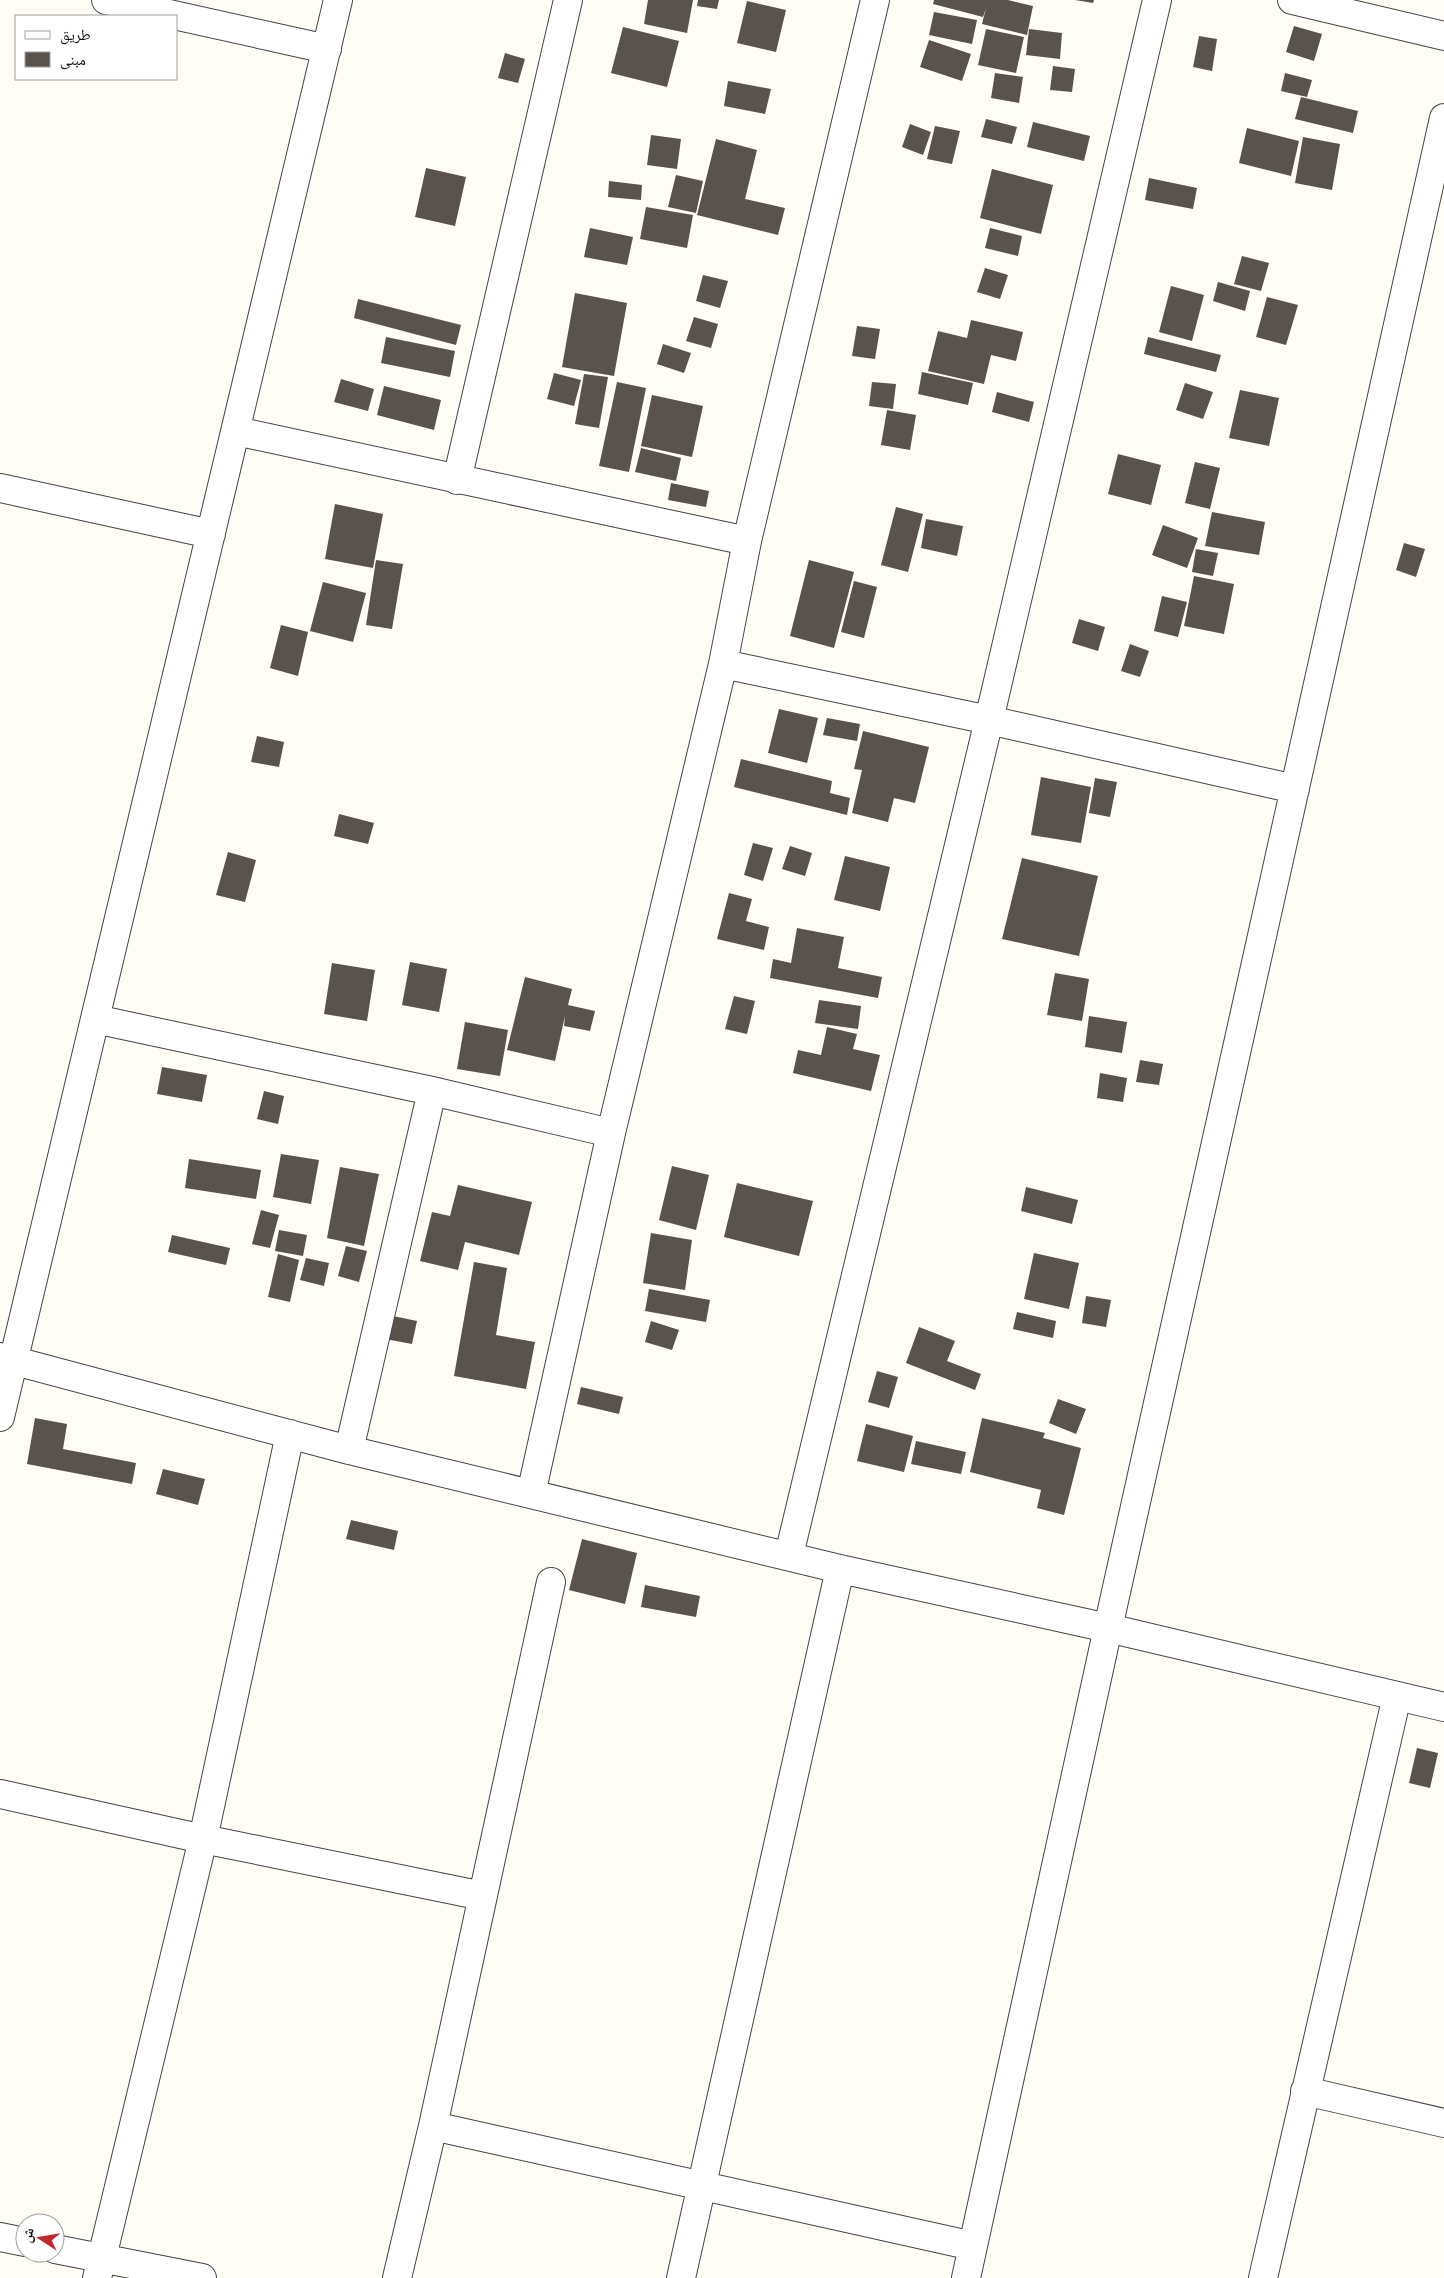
<svg xmlns="http://www.w3.org/2000/svg" width="1444" height="2278" viewBox="0 0 1444 2278" font-family="'Roboto Serif','Noto Naskh Arabic',serif">
  <style>
    .building { fill: #5a524d }
    .lines { fill: none; stroke-linecap: round; stroke-linejoin: round }
    .minor-casing { stroke: #444; stroke-width: 30 }
    .minor { stroke: #fff; stroke-width: 28 }
  </style>
  <rect width="100%" height="100%" fill="#fffdf5"/>
  <!-- building -->
  <path class="building" d="M 648,0 L 693,0 L 687,33 L 644,24 Z
    M 698,0 L 719,0 L 717,9 L 697,6 Z
    M 934,0 L 1008,0 L 1033,6 L 1027,35 L 982,24 L 986,8 L 983,17 L 933,4 Z
    M 1075,0 L 1094,0 L 1093,3 Z
    M 747,1 L 786,10 L 776,52 L 737,43 Z
    M 934,12 L 977,20 L 972,44 L 929,35 Z
    M 1294,26 L 1322,34 L 1314,61 L 1286,52 Z
    M 623,27 L 679,41 L 667,87 L 611,73 Z
    M 986,29 L 1024,37 L 1016,73 L 978,65 Z
    M 1029,29 L 1062,33 L 1060,59 L 1026,55 Z
    M 1199,36 L 1217,39 L 1212,71 L 1193,67 Z
    M 929,40 L 971,54 L 962,81 L 920,67 Z
    M 505,53 L 525,59 L 518,83 L 498,78 Z
    M 1053,66 L 1075,69 L 1072,92 L 1050,90 Z
    M 995,73 L 1023,77 L 1019,103 L 991,98 Z
    M 1285,73 L 1312,80 L 1307,97 L 1281,91 Z
    M 728,81 L 771,89 L 765,114 L 724,106 Z
    M 1301,97 L 1358,111 L 1353,133 L 1295,119 Z
    M 986,119 L 1017,127 L 1012,144 L 981,137 Z
    M 1033,122 L 1090,136 L 1084,161 L 1027,147 Z
    M 910,124 L 931,132 L 923,155 L 902,147 Z
    M 935,126 L 960,131 L 952,164 L 927,159 Z
    M 1247,128 L 1299,141 L 1291,176 L 1239,163 Z
    M 651,135 L 681,139 L 677,169 L 647,165 Z
    M 1303,137 L 1340,144 L 1332,190 L 1295,183 Z
    M 716,139 L 757,150 L 745,199 L 785,208 L 778,235 L 697,215 Z
    M 426,168 L 466,177 L 455,226 L 415,217 Z
    M 992,169 L 1053,185 L 1041,234 L 980,218 Z
    M 676,175 L 703,181 L 696,213 L 668,207 Z
    M 1149,178 L 1197,188 L 1193,209 L 1145,200 Z
    M 609,181 L 642,185 L 641,200 L 608,197 Z
    M 646,207 L 693,215 L 687,248 L 640,239 Z
    M 590,228 L 633,237 L 627,265 L 584,257 Z
    M 990,228 L 1022,236 L 1018,256 L 985,248 Z
    M 1242,256 L 1269,263 L 1261,291 L 1234,284 Z
    M 985,268 L 1008,275 L 1000,299 L 977,292 Z
    M 703,275 L 728,281 L 720,308 L 696,301 Z
    M 1218,282 L 1250,291 L 1245,311 L 1213,301 Z
    M 1171,286 L 1204,295 L 1192,341 L 1159,332 Z
    M 575,293 L 627,303 L 614,376 L 562,367 Z
    M 1267,297 L 1298,305 L 1286,345 L 1256,337 Z
    M 358,299 L 461,325 L 456,345 L 354,318 Z
    M 694,317 L 718,324 L 711,348 L 686,341 Z
    M 971,320 L 1023,332 L 1016,361 L 991,355 L 984,384 L 928,371 L 938,331 L 967,338 Z
    M 857,326 L 880,329 L 875,359 L 852,356 Z
    M 386,337 L 455,351 L 450,377 L 381,363 Z
    M 1148,337 L 1221,355 L 1216,372 L 1144,354 Z
    M 663,344 L 691,353 L 684,373 L 657,364 Z
    M 922,372 L 973,383 L 968,405 L 918,394 Z
    M 554,373 L 581,380 L 574,406 L 547,399 Z
    M 584,374 L 608,377 L 599,428 L 575,424 Z
    M 341,379 L 374,389 L 368,411 L 334,402 Z
    M 617,382 L 646,388 L 629,472 L 599,466 Z
    M 872,382 L 896,384 L 893,409 L 869,406 Z
    M 1185,383 L 1213,392 L 1203,419 L 1176,410 Z
    M 384,386 L 441,400 L 434,430 L 377,415 Z
    M 1240,390 L 1279,398 L 1269,446 L 1229,438 Z
    M 997,392 L 1034,402 L 1029,422 L 992,412 Z
    M 652,395 L 703,406 L 692,457 L 641,446 Z
    M 887,410 L 916,415 L 910,450 L 881,445 Z
    M 641,448 L 681,458 L 676,481 L 635,472 Z
    M 1118,454 L 1161,465 L 1151,505 L 1108,494 Z
    M 1195,462 L 1220,468 L 1210,509 L 1185,503 Z
    M 671,483 L 709,491 L 706,507 L 668,500 Z
    M 335,504 L 383,514 L 373,568 L 325,559 Z
    M 896,507 L 923,514 L 908,572 L 881,565 Z
    M 1212,512 L 1265,522 L 1259,555 L 1205,546 Z
    M 926,519 L 963,526 L 957,556 L 921,548 Z
    M 1163,525 L 1198,538 L 1187,568 L 1152,555 Z
    M 1404,543 L 1425,549 L 1416,577 L 1396,570 Z
    M 1196,549 L 1218,553 L 1213,576 L 1192,572 Z
    M 376,560 L 403,564 L 392,629 L 366,625 Z
    M 809,560 L 854,572 L 834,648 L 790,636 Z
    M 1194,576 L 1234,584 L 1224,634 L 1184,626 Z
    M 854,581 L 877,587 L 864,638 L 841,632 Z
    M 323,582 L 366,593 L 353,642 L 310,631 Z
    M 1162,596 L 1187,602 L 1178,637 L 1154,631 Z
    M 1079,619 L 1105,627 L 1098,651 L 1072,643 Z
    M 281,625 L 308,632 L 298,676 L 270,668 Z
    M 1130,644 L 1149,651 L 1140,677 L 1121,671 Z
    M 779,709 L 818,718 L 807,763 L 768,753 Z
    M 827,718 L 860,724 L 857,741 L 823,735 Z
    M 863,731 L 929,747 L 915,803 L 894,798 L 888,822 L 852,813 L 862,770 L 854,769 Z
    M 257,736 L 284,742 L 279,767 L 251,762 Z
    M 741,759 L 832,781 L 830,793 L 850,798 L 847,815 L 734,787 Z
    M 1041,777 L 1091,787 L 1081,843 L 1031,835 Z
    M 1095,778 L 1117,782 L 1110,817 L 1089,813 Z
    M 339,814 L 374,823 L 368,844 L 334,836 Z
    M 753,843 L 773,848 L 763,881 L 744,875 Z
    M 790,846 L 812,853 L 805,876 L 782,869 Z
    M 228,852 L 256,860 L 245,902 L 216,895 Z
    M 845,856 L 890,867 L 880,911 L 834,900 Z
    M 1022,858 L 1098,876 L 1079,956 L 1002,939 Z
    M 729,893 L 752,899 L 746,921 L 769,927 L 764,950 L 717,939 Z
    M 797,928 L 844,937 L 838,968 L 882,977 L 878,998 L 770,978 L 773,959 L 791,963 Z
    M 410,962 L 447,969 L 439,1012 L 402,1005 Z
    M 332,963 L 375,970 L 367,1021 L 324,1014 Z
    M 1055,973 L 1089,979 L 1082,1021 L 1047,1015 Z
    M 525,977 L 572,989 L 568,1005 L 595,1011 L 590,1031 L 564,1026 L 565,1016 L 555,1061 L 507,1050 Z
    M 734,996 L 755,1001 L 747,1034 L 725,1029 Z
    M 819,1000 L 861,1006 L 858,1029 L 815,1023 Z
    M 1089,1016 L 1127,1022 L 1122,1053 L 1085,1047 Z
    M 465,1022 L 508,1030 L 500,1076 L 457,1069 Z
    M 827,1027 L 857,1034 L 853,1049 L 880,1055 L 871,1091 L 793,1073 L 798,1050 L 821,1055 Z
    M 1140,1060 L 1163,1064 L 1159,1085 L 1136,1082 Z
    M 162,1067 L 207,1075 L 202,1102 L 157,1094 Z
    M 1100,1073 L 1127,1078 L 1123,1102 L 1097,1098 Z
    M 264,1091 L 284,1096 L 278,1124 L 257,1119 Z
    M 281,1154 L 319,1160 L 311,1204 L 273,1197 Z
    M 189,1159 L 261,1170 L 256,1199 L 185,1188 Z
    M 672,1166 L 709,1175 L 696,1230 L 659,1220 Z
    M 340,1167 L 379,1174 L 364,1246 L 327,1238 Z
    M 737,1183 L 813,1201 L 799,1256 L 724,1237 Z
    M 458,1185 L 532,1202 L 519,1255 L 465,1242 L 458,1270 L 420,1261 L 432,1212 L 450,1216 Z
    M 1026,1187 L 1078,1200 L 1072,1224 L 1021,1211 Z
    M 261,1210 L 279,1215 L 270,1248 L 252,1244 Z
    M 279,1230 L 307,1235 L 303,1256 L 275,1251 Z
    M 651,1233 L 692,1240 L 685,1290 L 643,1283 Z
    M 172,1235 L 230,1248 L 226,1265 L 168,1252 Z
    M 346,1246 L 367,1251 L 359,1282 L 338,1276 Z
    M 1034,1253 L 1079,1263 L 1069,1309 L 1024,1299 Z
    M 278,1254 L 299,1260 L 290,1302 L 268,1297 Z
    M 306,1258 L 329,1263 L 324,1286 L 300,1280 Z
    M 474,1262 L 507,1268 L 496,1335 L 535,1342 L 526,1389 L 454,1376 Z
    M 649,1289 L 710,1300 L 706,1322 L 645,1311 Z
    M 1086,1296 L 1111,1300 L 1106,1327 L 1082,1323 Z
    M 374,1312 L 417,1321 L 412,1344 L 369,1336 Z
    M 1017,1312 L 1056,1321 L 1053,1338 L 1013,1329 Z
    M 651,1321 L 679,1330 L 672,1350 L 645,1342 Z
    M 919,1327 L 955,1341 L 947,1361 L 981,1374 L 975,1390 L 906,1363 Z
    M 877,1371 L 898,1377 L 889,1408 L 868,1402 Z
    M 581,1387 L 623,1397 L 619,1414 L 577,1404 Z
    M 1058,1399 L 1086,1409 L 1076,1434 L 1049,1423 Z
    M 35,1418 L 67,1424 L 63,1449 L 136,1463 L 132,1484 L 27,1464 Z
    M 982,1418 L 1045,1433 L 1043,1438 L 1081,1448 L 1064,1515 L 1037,1508 L 1041,1490 L 970,1472 Z
    M 866,1424 L 913,1436 L 904,1472 L 857,1461 Z
    M 916,1441 L 966,1452 L 961,1474 L 911,1464 Z
    M 163,1469 L 205,1479 L 198,1505 L 156,1494 Z
    M 351,1520 L 398,1531 L 394,1550 L 346,1539 Z
    M 582,1539 L 637,1553 L 625,1604 L 569,1590 Z
    M 645,1585 L 700,1596 L 696,1617 L 641,1607 Z
    M 1417,1748 L 1438,1753 L 1430,1788 L 1409,1783 Z"/>
  <g class="lines">
    <defs>
      <path id="minor" d="M 106,0 L 327,49
        M 1292,0 L 1444,36
        M 236,431 L 747,541
        M 457,480 L 568,0
        M 0,488 L 211,534
        M 723,664 L 989,720 L 1295,789
        M 95,1019 L 432,1091 L 611,1133
        M 0,1357 L 349,1450 L 840,1569 L 1108,1628 L 1444,1707
        M 0,1417 L 338,0
        M 349,1450 L 432,1091
        M 531,1494 L 611,1133 L 723,664 L 747,541 L 875,0
        M 789,1555 L 989,720 L 1157,0
        M 0,1794 L 203,1839 L 483,1896
        M 1305,2091 L 1444,2123
        M 433,2126 L 973,2246
        M 0,2237 L 25,2242
        M 55,2249 L 202,2278
        M 97,2278 L 203,1839 L 290,1434
        M 397,2278 L 433,2126 L 551,1582
        M 681,2278 L 840,1569
        M 966,2278 L 1108,1628 L 1444,118
        M 1263,2278 L 1397,1696"/>
    </defs>
    <!-- minor casing -->
    <use href="#minor" class="minor-casing"/>
    <!-- minor -->
    <use href="#minor" class="minor"/>
  </g>
  <!-- legend -->
  <rect x="15" y="15" width="162" height="65" fill="#ffffff" stroke="#a0a0a0"/>
  <rect x="25" y="31" width="25" height="8" fill="#ffffff" stroke="#a0a0a0"/>
  <text x="60" y="40" font-size="15" fill="#111111">طريق</text>
  <rect x="25" y="52" width="25" height="15" fill="#5a524d" stroke="#a0a0a0"/>
  <text x="60" y="65" font-size="15" fill="#111111">مبنى</text>
  <!-- north arrow -->
  <g transform="translate(40 2238) rotate(282)"><circle r="24" fill="#ffffff" stroke="#a0a0a0"/>
  <path d="M0-4L9 19L0 12L-9 19Z" fill="#c4262e"/>
  <text y="-8" font-size="14" font-weight="bold" text-anchor="middle" fill="#111111">ش</text>
  </g>
</svg>
